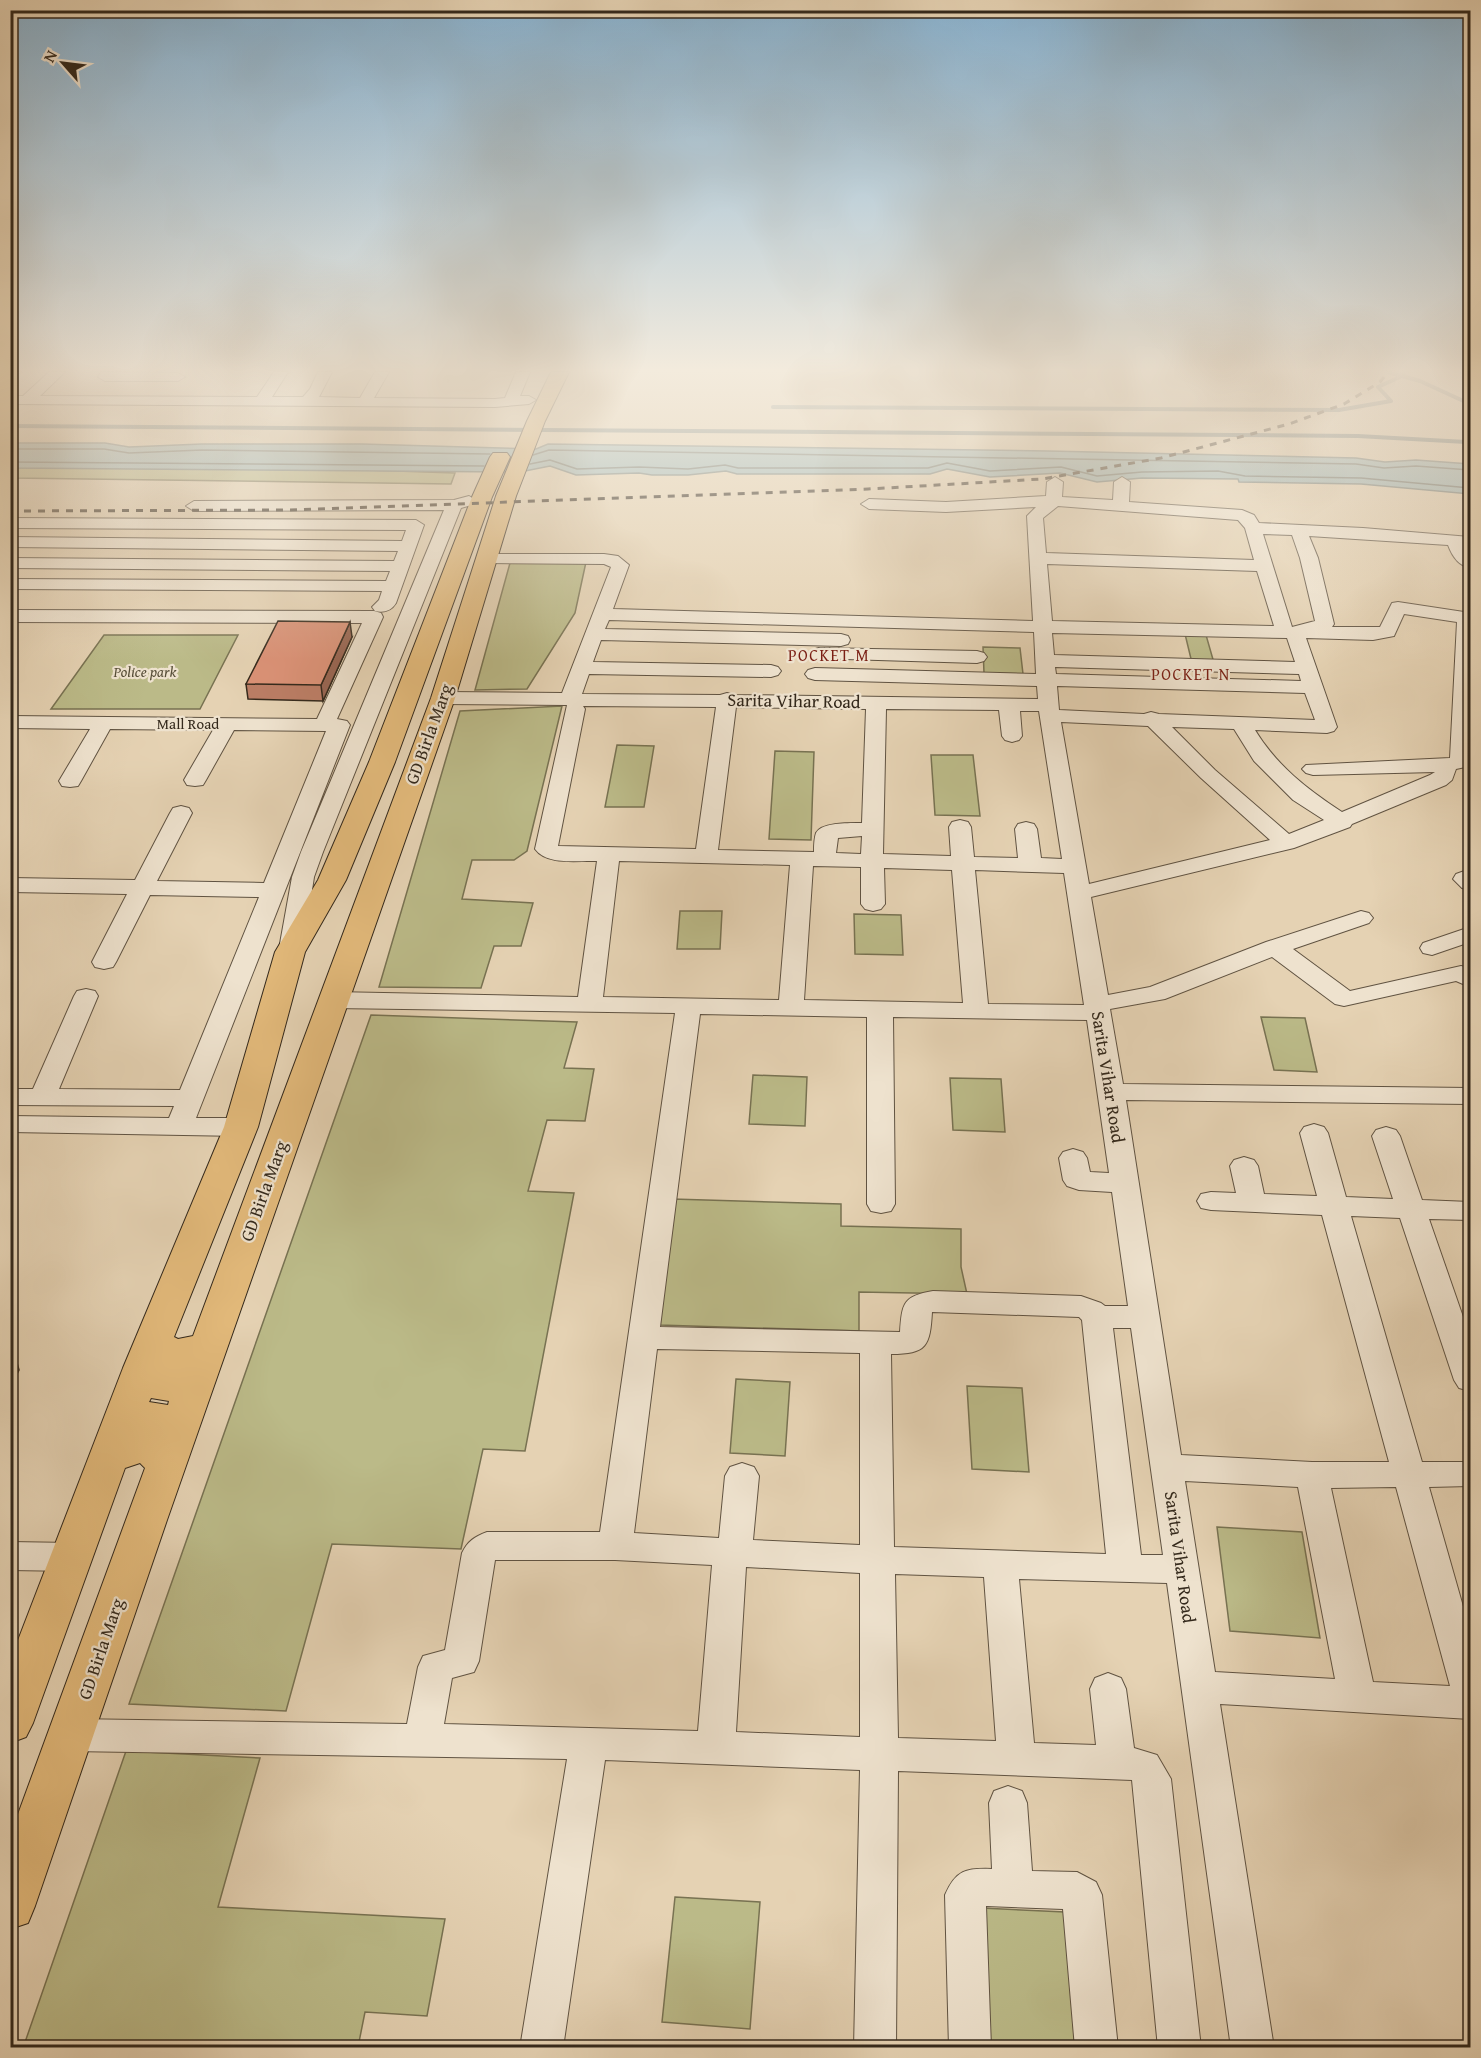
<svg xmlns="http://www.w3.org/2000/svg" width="1481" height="2058" viewBox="0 0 1481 2058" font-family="'Gentium Book Plus',serif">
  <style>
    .green { fill: #bbba88; stroke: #787252; stroke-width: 1.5 }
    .water { fill: #99b5b7; stroke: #717d79; stroke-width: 1.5 }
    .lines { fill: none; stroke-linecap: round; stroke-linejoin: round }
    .shore { stroke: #666f6a; stroke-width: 1.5 }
    .stream { stroke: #717d79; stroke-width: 4 }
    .minor-casing { stroke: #605342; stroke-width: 2 }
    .major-casing { stroke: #34291c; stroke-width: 2 }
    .minor { fill: #eee2ce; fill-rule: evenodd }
    .major { fill: #e2b97a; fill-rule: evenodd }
    .rail { stroke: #34291c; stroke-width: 3; stroke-dasharray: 7 7; stroke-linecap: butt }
    .wall { fill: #bc7e66; stroke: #34291c; stroke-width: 1.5 }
    .shaded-wall { fill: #996653; stroke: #34291c; stroke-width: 1.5 }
    .building { fill: #db9277; stroke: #34291c; stroke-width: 1.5 }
    .labels { text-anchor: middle; stroke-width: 4.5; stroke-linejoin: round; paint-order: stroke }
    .far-park-label { font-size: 15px; font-style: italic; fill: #564d37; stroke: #eee2ce }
    .far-street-label { font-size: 15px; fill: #34291c; stroke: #eee2ce }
    .far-neighbourhood-label { font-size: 16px; letter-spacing: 1.5px; fill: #7a1f14; stroke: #eee2ce }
    .street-label { font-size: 18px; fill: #34291c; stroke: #eee2ce }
  </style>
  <rect width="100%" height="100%" fill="#e5d2b3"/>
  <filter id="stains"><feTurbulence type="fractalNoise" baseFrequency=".00333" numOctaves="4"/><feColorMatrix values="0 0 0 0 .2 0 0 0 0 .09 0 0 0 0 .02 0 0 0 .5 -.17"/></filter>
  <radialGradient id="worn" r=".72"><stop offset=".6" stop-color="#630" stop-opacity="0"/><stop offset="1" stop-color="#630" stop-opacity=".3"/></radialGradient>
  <!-- green -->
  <path class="green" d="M 122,462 L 455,473 L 451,484 L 11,478 L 11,463 Z
    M 586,562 L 575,613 L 527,689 L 475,690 L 510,563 Z
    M 1185,634 L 1206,635 L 1214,663 L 1192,663 Z
    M 104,635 L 238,635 L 200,709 L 51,709 Z
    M 983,647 L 1020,648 L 1023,674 L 984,673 Z
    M 562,706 L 527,851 L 514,860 L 472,860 L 462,899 L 533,903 L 521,946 L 494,946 L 481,988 L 379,987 L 460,711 Z
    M 617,745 L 654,746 L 644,807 L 605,807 Z
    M 775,751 L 814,752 L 811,840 L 769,839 Z
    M 931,755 L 973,755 L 980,816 L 935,815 Z
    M 680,911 L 722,911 L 720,949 L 677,949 Z
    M 854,914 L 901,915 L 903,955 L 855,954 Z
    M 371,1015 L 577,1022 L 564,1068 L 594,1069 L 585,1121 L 547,1120 L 528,1191 L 574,1193 L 525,1451 L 483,1449 L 461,1549 L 332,1544 L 286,1711 L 129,1704 Z
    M 1261,1017 L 1305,1018 L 1317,1072 L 1274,1070 Z
    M 753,1075 L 807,1077 L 805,1126 L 749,1124 Z
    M 950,1078 L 1001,1079 L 1005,1132 L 953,1130 Z
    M 672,1199 L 841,1204 L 841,1226 L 961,1229 L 961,1267 L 967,1294 L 859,1292 L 859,1331 L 659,1325 Z
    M 736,1379 L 790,1382 L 785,1456 L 730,1453 Z
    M 967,1386 L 1022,1388 L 1029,1472 L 972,1469 Z
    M 1217,1527 L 1302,1532 L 1320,1638 L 1230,1631 Z
    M 126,1751 L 260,1758 L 218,1907 L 445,1919 L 427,2016 L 365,2012 L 358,2047 L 23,2048 Z
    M 675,1897 L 760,1902 L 750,2029 L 662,2022 Z
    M 981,1908 L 1065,1912 L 1075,2047 L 986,2047 Z"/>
  <!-- water -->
  <path class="water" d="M 11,443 L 105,443 L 129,447 L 202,444 L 362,444 L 536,449 L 548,444 L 1048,451 L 1356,458 L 1385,462 L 1416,460 L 1470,464 L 1470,494 L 1361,484 L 1239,482 L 1238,479 L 1142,478 L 1097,482 L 1060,473 L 990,477 L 947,469 L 930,474 L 737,474 L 726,471 L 688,475 L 652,475 L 639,473 L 576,475 L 550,466 L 520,472 L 11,468 Z"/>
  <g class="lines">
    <!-- shore -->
    <path class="shore" d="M 10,449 L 104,449 L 129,453 L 202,450 L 490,454
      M 533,455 L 549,450 L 1356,464 L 1384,468 L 1416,466 L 1470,470
      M 10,462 L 484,466
      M 530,464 L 550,460 L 577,469 L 639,467 L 688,469 L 725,465 L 738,468 L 928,468 L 947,463 L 990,471 L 1061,467 L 1097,476 L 1142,472 L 1218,471 L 1245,476 L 1361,478 L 1470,488"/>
    <!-- stream -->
    <path class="stream" d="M 1388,372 L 1420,381 L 1470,404
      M 773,407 L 1339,410 L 1391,401 L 1378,387 L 1404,375
      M 10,426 L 1358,436 L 1466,442 L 1470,440"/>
    <defs>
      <path id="minor" d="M 10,372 L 21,372 L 10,379 Z
        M 49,372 L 65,372 L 40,396 L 257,397 L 274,372 L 288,372 L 272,397 L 303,397 L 310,389 L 318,372 L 332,372 L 319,397 L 360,398 L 375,372 L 389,372 L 374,398 L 495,399 L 505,398 L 516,372 L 530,372 L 520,396 L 529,396 L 536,400 L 529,404 L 495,407 L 10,404 L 10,396 L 23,396 Z
        M 101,372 L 178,373 L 185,377 L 178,381 L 105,381 L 98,377 Z
        M 1055,477 L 1063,482 L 1062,497 L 1113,500 L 1114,482 L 1122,477 L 1130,482 L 1129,502 L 1242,510 L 1254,515 L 1259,523 L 1363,528 L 1470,537 L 1470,547 L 1466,547 L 1470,554 L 1470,568 C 1459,566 1452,556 1448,545 L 1309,536 L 1318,558 L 1334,624 L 1332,627 L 1380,627 L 1392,603 L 1398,602 L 1464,612 L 1470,611 L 1470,766 L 1456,769 L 1452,780 L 1446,785 L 1352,824 L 1350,827 L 1294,848 L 1091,897 L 1108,995 L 1150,987 L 1266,942 L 1361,911 L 1369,913 L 1373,918 L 1369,923 L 1293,949 L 1350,991 L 1461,966 L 1470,968 L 1470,987 L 1456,981 L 1344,1006 L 1335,1004 L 1272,957 L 1165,999 L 1110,1009 L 1123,1084 L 1470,1088 L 1470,1104 L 1126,1100 L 1181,1455 L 1312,1462 L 1389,1462 L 1322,1215 L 1211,1210 L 1201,1208 L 1197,1201 L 1201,1194 L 1211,1192 L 1236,1193 L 1230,1166 L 1234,1160 L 1244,1157 L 1254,1160 L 1258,1166 L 1264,1194 L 1317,1196 L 1300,1133 L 1304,1127 L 1314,1124 L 1324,1127 L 1328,1133 L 1346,1197 L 1393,1199 L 1372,1136 L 1376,1130 L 1386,1127 L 1396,1130 L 1400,1136 L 1422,1200 L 1470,1202 L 1470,1220 L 1429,1219 L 1470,1337 L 1470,1391 L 1459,1388 L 1454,1380 L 1400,1218 L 1351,1216 L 1422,1462 L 1470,1462 L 1470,1486 L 1429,1487 L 1470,1631 L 1470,1719 L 1220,1704 L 1274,2048 L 1231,2048 L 1167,1583 L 1019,1579 L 1034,1743 L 1096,1745 L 1090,1689 L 1095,1678 L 1108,1673 L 1121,1678 L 1126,1689 L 1134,1748 L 1157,1755 L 1171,1779 L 1201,2048 L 1158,2048 L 1132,1780 L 898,1771 L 896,2048 L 854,2048 L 860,1770 L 605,1760 L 563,2048 L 520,2048 L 567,1759 L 71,1751 L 58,1747 L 52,1735 L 58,1723 L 71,1719 L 407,1724 L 418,1667 L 423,1656 L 445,1650 L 462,1553 C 468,1541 474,1537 487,1532 L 600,1532 L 675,1013 L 333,1008 L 324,1005 L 320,1000 L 324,995 L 333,992 L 578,997 L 597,861 C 578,860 547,866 535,849 L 567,705 L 443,704 L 436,702 L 433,698 L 436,694 L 443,692 L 562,693 L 611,567 L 604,564 L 487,563 L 481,562 L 478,558 L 481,554 L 604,554 L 618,556 L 629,565 L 613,609 L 1033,621 L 1027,516 L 1036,507 L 946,512 L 869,509 L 861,504 L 869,499 L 946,502 L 1046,496 L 1047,482 ZM 1058,506 L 1238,520 L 1245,528 L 1254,560 L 1046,553 L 1043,518 ZM 1263,534 L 1292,535 L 1300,558 L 1315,621 L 1292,627 ZM 1047,564 L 1257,571 L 1274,626 L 1052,621 ZM 1404,614 L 1457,622 L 1450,758 L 1306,765 L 1302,769 L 1306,773 L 1313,775 L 1435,772 L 1430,775 L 1342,812 C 1307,789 1277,766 1255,730 L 1327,733 L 1334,731 L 1337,727 L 1306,638 L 1373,640 L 1394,636 ZM 609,620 L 1034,632 L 1036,674 L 815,668 L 808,670 L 805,674 L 808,678 L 815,680 L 1037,686 L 1038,699 L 734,695 L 727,693 L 720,695 L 582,694 L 589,674 L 771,677 L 778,675 L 781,671 L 778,667 L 771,665 L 593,662 L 601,640 L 841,646 L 848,644 L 850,640 L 848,636 L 841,634 L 605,629 ZM 1052,633 L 1287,638 L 1295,662 L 1054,655 ZM 1055,667 L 1299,674 L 1301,681 L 1056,674 ZM 1057,686 L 1305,693 L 1315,720 L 1159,714 L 1151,712 L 1144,714 L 1059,710 ZM 583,706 L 716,707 L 696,849 L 558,846 L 585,709 ZM 736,707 L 866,709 L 862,823 C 851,823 821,822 816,833 C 814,839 814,847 814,852 L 718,850 ZM 886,709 L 999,710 L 1002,736 L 1005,740 L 1012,742 L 1019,740 L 1022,736 L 1020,711 L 1039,711 L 1062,859 L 1041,858 L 1037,829 L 1034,824 L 1026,822 L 1018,824 L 1015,829 L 1018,858 L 974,857 L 971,827 L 968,822 L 960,820 L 952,822 L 949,827 L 951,856 L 883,854 ZM 1061,722 L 1148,726 L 1201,778 L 1270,840 L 1089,884 ZM 1172,727 L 1234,729 L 1254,761 L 1293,800 L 1324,820 L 1289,834 L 1215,770 ZM 862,836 L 861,854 L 836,853 L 838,838 ZM 619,861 L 790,865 L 779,1000 L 603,997 ZM 813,866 L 861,867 L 861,904 L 865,909 L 873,911 L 881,909 L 885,904 L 884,868 L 952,870 L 963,1003 L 804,1000 ZM 975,870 L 1064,873 L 1084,1005 L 988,1004 ZM 700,1014 L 867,1017 L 867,1204 L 871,1211 L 881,1213 L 891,1211 L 895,1204 L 893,1017 L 1087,1020 L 1109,1173 L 1090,1172 L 1087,1158 L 1083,1152 L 1073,1149 L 1063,1152 L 1059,1158 L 1063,1180 L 1067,1186 L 1079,1190 L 1112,1192 L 1128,1306 L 1105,1306 L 1101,1303 L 1081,1296 L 933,1291 C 903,1296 902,1303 900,1332 L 660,1327 ZM 932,1312 L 1079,1317 L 1082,1320 L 1106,1554 L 894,1547 L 891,1354 C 927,1354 930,1346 932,1312 ZM 1113,1328 L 1131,1328 L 1163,1555 L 1141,1555 ZM 657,1349 L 860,1353 L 860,1545 L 753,1540 L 759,1476 L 754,1467 L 742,1463 L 730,1467 L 725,1476 L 719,1538 L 634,1533 ZM 1185,1481 L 1298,1487 L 1335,1679 L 1215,1672 ZM 1396,1487 L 1450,1686 L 1373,1682 L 1331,1488 ZM 495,1560 L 615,1560 L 712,1565 L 698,1731 L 444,1724 L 452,1678 L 474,1672 L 479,1661 ZM 746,1567 L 860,1573 L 860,1737 L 736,1732 ZM 895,1574 L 984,1577 L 996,1741 L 898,1738 Z
        M 469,496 L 477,501 L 475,504 L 461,508 L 323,852 L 314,877 L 303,949 L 300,954 L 291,956 L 282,954 L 279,949 L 292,877 L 301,852 L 444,510 L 194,511 L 186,506 L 194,501 L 454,500 Z
        M 10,518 L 416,520 L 424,525 L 396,603 C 391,611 384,613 375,611 L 372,607 L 379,600 L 382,591 L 10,589 L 10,579 L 386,581 L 390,571 L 10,568 L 10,558 L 394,561 L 398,551 L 10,547 L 10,537 L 402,541 L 406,530 L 10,528 Z
        M 10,610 L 374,611 L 381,613 L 383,617 L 337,719 L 347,721 L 350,725 L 196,1118 L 241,1118 L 251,1121 L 255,1127 L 251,1133 L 241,1136 L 10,1132 L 10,1116 L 169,1118 L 174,1106 L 10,1105 L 10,1089 L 33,1089 L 74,996 L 77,991 L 86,989 L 95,991 L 98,996 L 59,1089 L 180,1090 L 259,897 L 150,895 L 116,962 L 113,967 L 104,969 L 95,967 L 92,962 L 127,894 L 10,892 L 10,878 L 135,880 L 170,813 L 173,808 L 181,806 L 189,808 L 192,813 L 157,881 L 264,883 L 326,731 L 234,730 L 206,780 L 203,785 L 195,786 L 187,785 L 184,780 L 213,730 L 110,729 L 81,781 L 78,786 L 70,787 L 62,786 L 59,781 L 90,729 L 10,728 L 10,716 L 317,719 L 362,623 L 10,622 Z
        M 819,648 L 977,651 L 984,653 L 987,657 L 984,661 L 977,663 L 812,658 L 809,654 L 812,650 Z
        M 1470,869 L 1470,890 L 1462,888 L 1453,879 L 1456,874 Z
        M 1470,927 L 1470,942 L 1432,955 L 1423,953 L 1420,948 L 1423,943 Z
        M 10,1542 L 72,1543 L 84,1547 L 89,1557 L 84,1567 L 72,1571 L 10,1570 Z
        M 1008,1786 L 1022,1791 L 1027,1803 L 1032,1871 L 1077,1872 L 1096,1882 L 1102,1895 L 1118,2048 L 1075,2048 L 1063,1909 L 986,1906 L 991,2048 L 949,2048 L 945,1895 C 956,1870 966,1868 992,1869 L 989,1803 L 994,1791 Z"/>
      <path id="major" d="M 551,372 L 569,372 L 545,421 L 516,496 L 455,698 L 167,1520 L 35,1906 L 28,1923 L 10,1929 L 10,1836 L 145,1468 L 140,1463 L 125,1468 L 33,1723 L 26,1737 L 10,1743 L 10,1661 L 123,1368 L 224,1127 L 275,952 L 318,880 L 369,762 L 472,497 L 490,457 L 493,453 L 507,453 L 510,457 L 492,497 L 395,762 L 346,880 L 305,952 L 258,1127 L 174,1337 L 178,1339 L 193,1336 L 431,698 L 496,496 L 527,421 ZM 151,1398 L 169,1401 L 168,1405 L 149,1402 Z"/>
    </defs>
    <!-- minor casing -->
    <use href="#minor" class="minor-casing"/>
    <!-- major casing -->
    <use href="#major" class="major-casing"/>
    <!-- minor -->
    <use href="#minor" class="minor"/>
    <!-- major -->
    <use href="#major" class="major"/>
    <!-- rail -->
    <path class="rail" d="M 10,511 L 290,510 L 868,489 L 1042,479 L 1161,458 L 1289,424 L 1344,404 L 1380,382 L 1388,372"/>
  </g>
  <!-- wall -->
  <path class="wall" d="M 352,637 L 323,701 L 248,699 L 246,684 Z"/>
  <!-- shaded-wall -->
  <path class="shaded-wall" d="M 350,622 L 352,637 L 323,701 L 321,685 Z
    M 11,1341 L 19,1370 L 10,1389 L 10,1343 Z"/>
  <!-- building -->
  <path class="building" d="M 278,621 L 350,622 L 321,685 L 246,684 Z"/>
  <!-- sky -->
  <linearGradient id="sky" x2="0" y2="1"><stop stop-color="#88b4d4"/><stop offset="0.56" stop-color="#f3ebdd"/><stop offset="1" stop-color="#f3ebdd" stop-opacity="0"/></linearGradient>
  <rect width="1481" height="661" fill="url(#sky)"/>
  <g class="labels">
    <!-- far-park labels -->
    <g class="far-park-label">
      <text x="145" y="677">Police park</text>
    </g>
    <!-- far-street labels -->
    <g class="far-street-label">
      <text x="188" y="729">Mall Road</text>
    </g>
    <!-- far-neighbourhood labels -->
    <g class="far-neighbourhood-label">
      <text x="829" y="661">POCKET M</text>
      <text x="1191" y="680">POCKET N</text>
    </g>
    <!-- street labels -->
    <g class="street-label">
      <text transform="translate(794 701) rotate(1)" y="6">Sarita Vihar Road</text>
      <text transform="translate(429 734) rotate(-70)" y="6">GD Birla Marg</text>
      <text transform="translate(1108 1077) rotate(81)" y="6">Sarita Vihar Road</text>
      <text transform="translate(264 1191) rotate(-70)" y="6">GD Birla Marg</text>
      <text transform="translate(1180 1557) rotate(82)" y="6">Sarita Vihar Road</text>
      <text transform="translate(101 1649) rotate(-71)" y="6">GD Birla Marg</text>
    </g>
  </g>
  <!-- margin -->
  <rect width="1481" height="2058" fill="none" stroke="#e5d2b3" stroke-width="36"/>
  <rect x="12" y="12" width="1457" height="2034" fill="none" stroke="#34291c" stroke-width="3"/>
  <rect x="18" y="18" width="1445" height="2022" fill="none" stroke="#34291c" stroke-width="1.5"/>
  <!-- north arrow -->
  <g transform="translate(63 63) rotate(298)" stroke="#eee2ce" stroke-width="4.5" paint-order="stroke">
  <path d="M0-4.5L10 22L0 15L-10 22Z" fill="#34291c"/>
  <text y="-9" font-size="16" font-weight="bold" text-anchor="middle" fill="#34291c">N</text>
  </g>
  <rect width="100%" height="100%" filter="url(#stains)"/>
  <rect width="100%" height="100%" fill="url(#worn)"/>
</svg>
